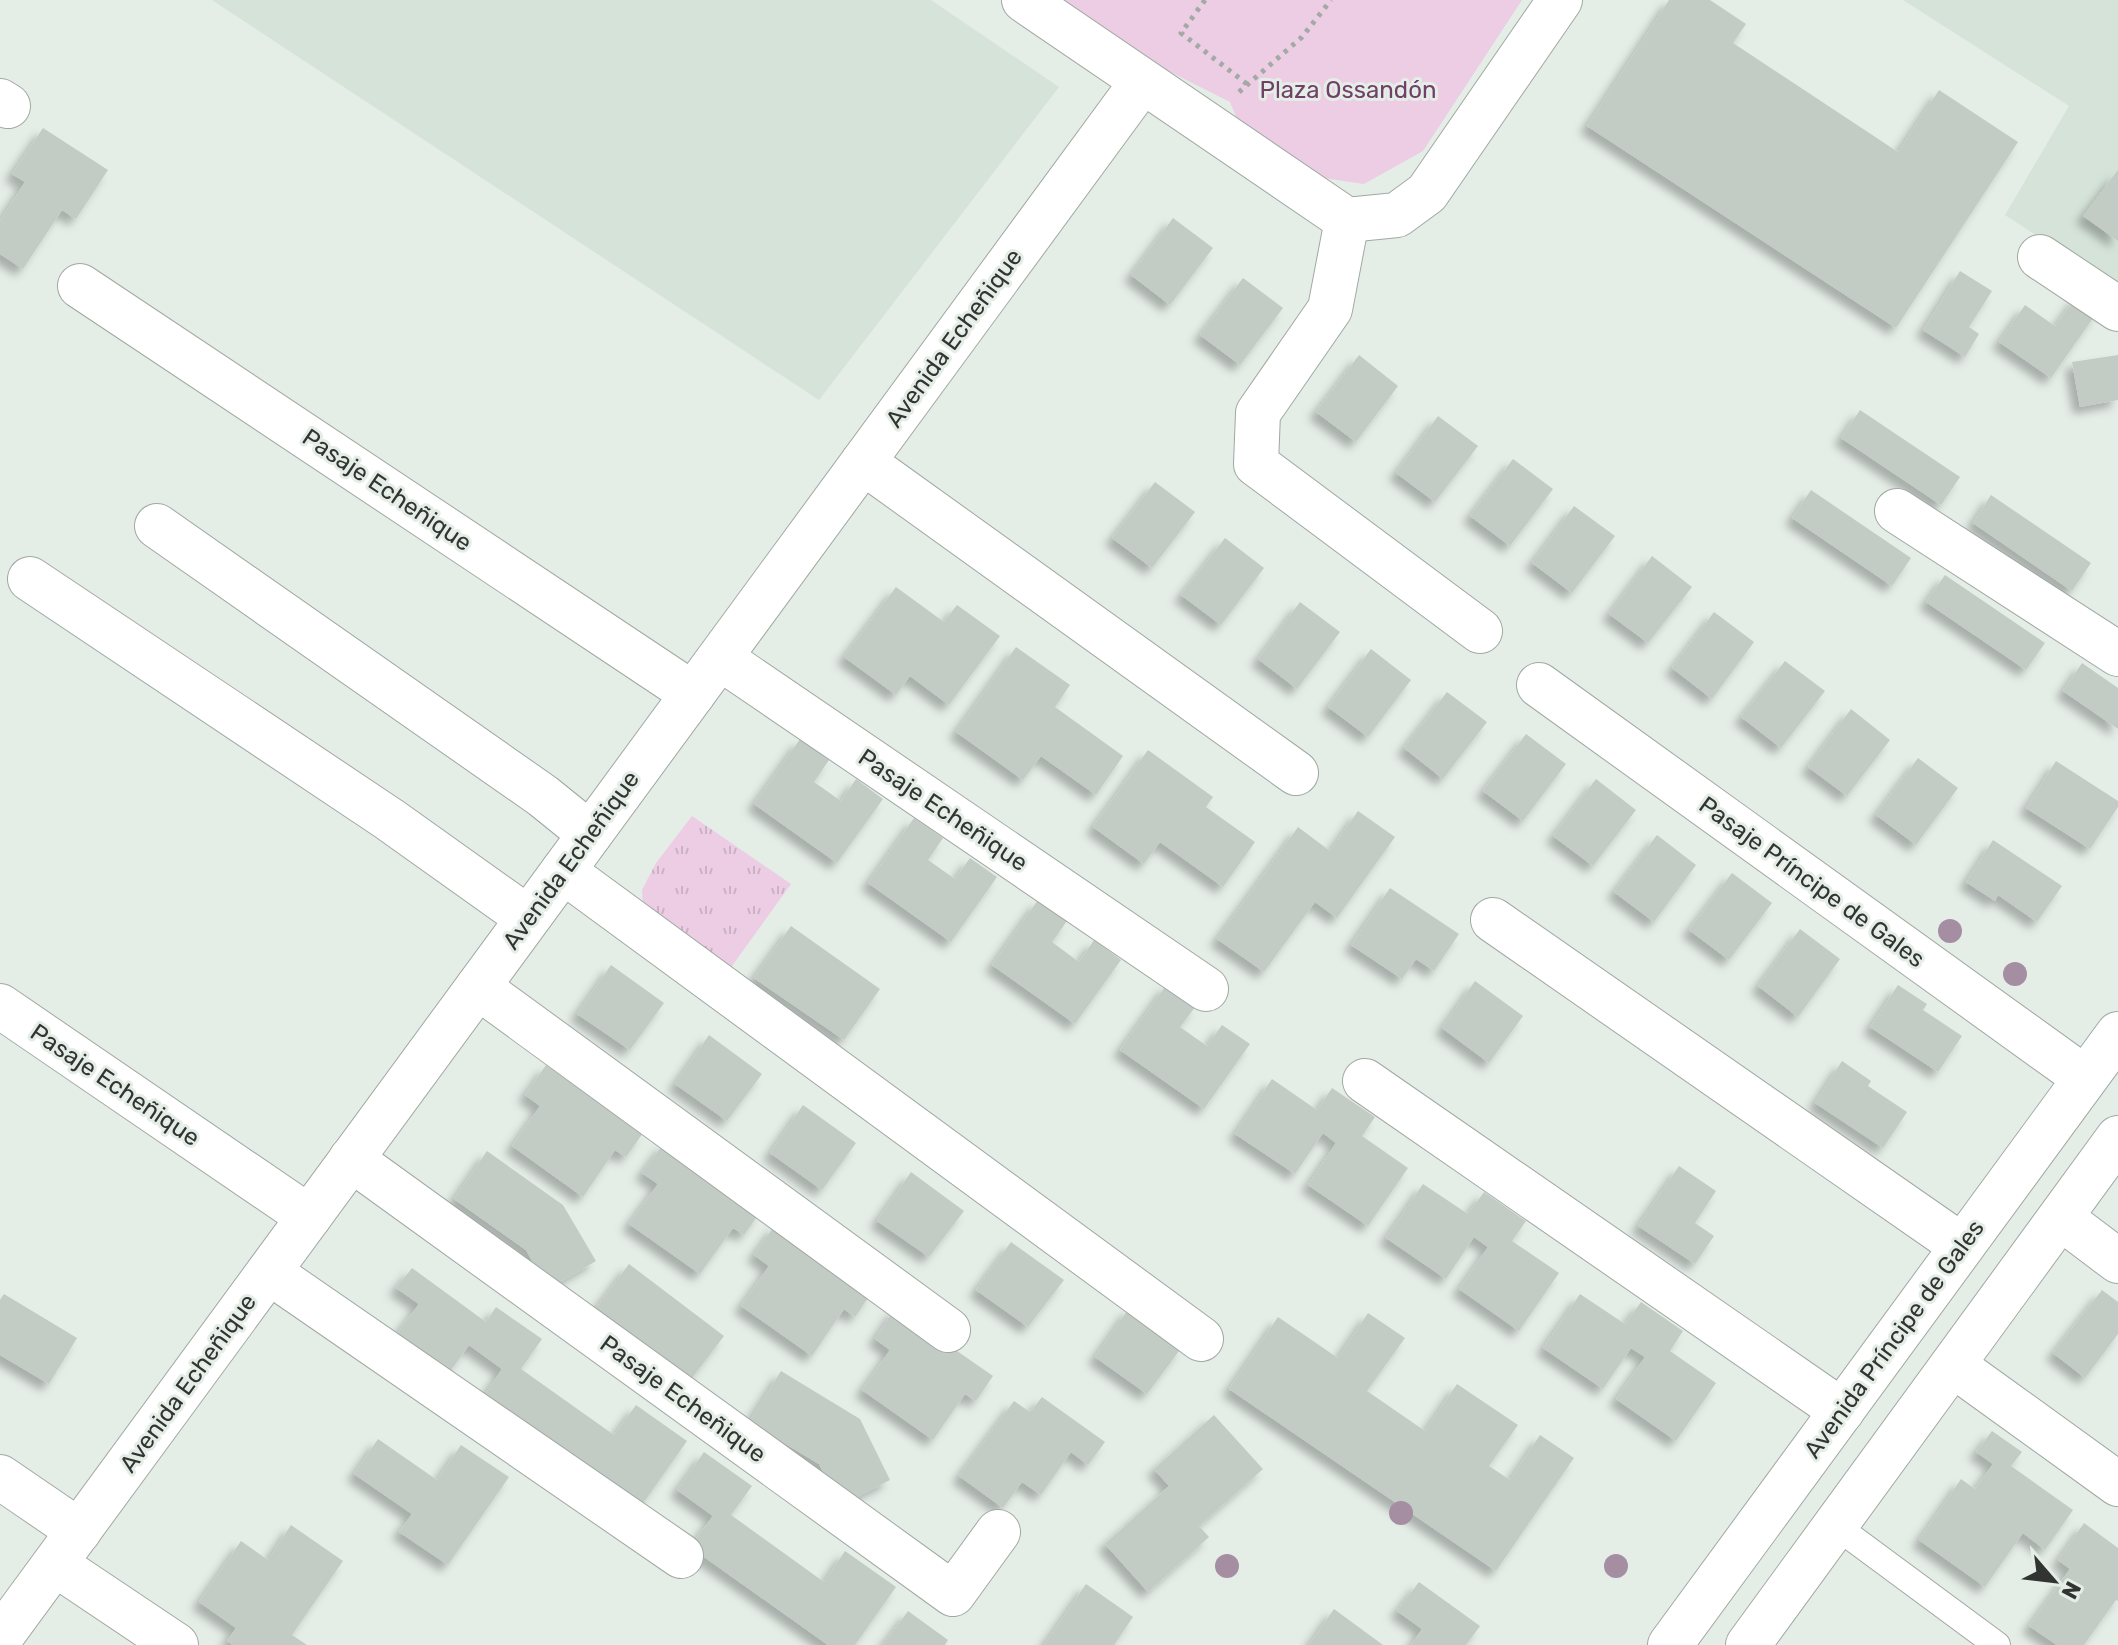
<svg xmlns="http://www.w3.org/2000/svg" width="2118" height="1645" viewBox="0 0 2118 1645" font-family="Rubik,sans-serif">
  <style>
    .built { fill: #d5e3d8 }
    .grass { fill: url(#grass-tufts) }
    .park { fill: #eccde4 }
    .building { fill: #c3cbc5; filter: url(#shadow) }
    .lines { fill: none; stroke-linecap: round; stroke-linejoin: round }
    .lane-casing { stroke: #a1a8a2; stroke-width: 28 }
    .street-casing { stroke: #a1a8a2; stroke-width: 46 }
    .secondary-casing { stroke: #a1a8a2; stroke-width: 46 }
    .path { stroke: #a3a9a4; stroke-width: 5; stroke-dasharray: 4 6; stroke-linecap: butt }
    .lane { stroke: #fff; stroke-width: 26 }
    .street { stroke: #fff; stroke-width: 44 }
    .secondary { stroke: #fff; stroke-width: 44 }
    .tree { fill: #a58ea1 }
    .labels { text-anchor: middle; stroke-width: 6; stroke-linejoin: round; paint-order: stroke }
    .park-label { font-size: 24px; fill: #714068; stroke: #e5ede7 }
    .street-label { font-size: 24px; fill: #313431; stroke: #e5ede7 }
  </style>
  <defs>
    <pattern id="grass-tufts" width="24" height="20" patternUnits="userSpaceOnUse" patternTransform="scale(2)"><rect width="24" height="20" fill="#eccde4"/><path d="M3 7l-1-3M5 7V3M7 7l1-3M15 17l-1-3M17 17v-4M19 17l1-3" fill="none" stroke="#cbb1c4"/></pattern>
    <filter id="shadow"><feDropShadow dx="-7" dy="7" stdDeviation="4" flood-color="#0004"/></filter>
  </defs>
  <rect width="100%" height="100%" fill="#e5ede7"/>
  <!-- built -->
  <path class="built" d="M 212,0 L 931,0 L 1059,87 L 819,400 Z
    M 1903,0 L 2118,0 L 2118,289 L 2005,215 L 2069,106 Z"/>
  <!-- grass -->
  <path class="grass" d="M 692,816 L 791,884 L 727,973 L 643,911 L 642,890 L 656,863 Z"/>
  <!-- park -->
  <path class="park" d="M 1052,0 L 1522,0 L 1423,151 L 1364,184 L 1310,176 L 1241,129 L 1230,102 L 1117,45 Z"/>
  <!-- building -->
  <path class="building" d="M 1669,0 L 1710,0 L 1746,24 L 1733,43 L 1898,152 L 1939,90 L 2018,142 L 1896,328 L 1587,126 Z
    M 43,128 L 108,170 L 76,219 L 62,210 L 23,269 L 0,254 L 0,221 L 25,182 L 12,174 Z
    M 2118,170 L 2118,241 L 2083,216 Z
    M 1173,218 L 1213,248 L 1170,305 L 1131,275 Z
    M 1960,271 L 1992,291 L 1969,327 L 1979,334 L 1965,357 L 1923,330 Z
    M 1243,278 L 1283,308 L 1240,365 L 1200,335 Z
    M 2077,296 L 2098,311 L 2051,378 L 1999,342 L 2025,305 L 2055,326 Z
    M 1359,355 L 1398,386 L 1356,442 L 1316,412 Z
    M 2118,355 L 2118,400 L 2080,407 L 2072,362 Z
    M 1860,410 L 1960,477 L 1941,505 L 1841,438 Z
    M 1438,416 L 1478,446 L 1435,502 L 1396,473 Z
    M 1513,459 L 1553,489 L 1510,546 L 1470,516 Z
    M 1155,482 L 1195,512 L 1152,568 L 1112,538 Z
    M 1811,490 L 1911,558 L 1892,586 L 1792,518 Z
    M 1991,495 L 2091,563 L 2072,591 L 1973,523 Z
    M 1574,506 L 1615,536 L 1572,593 L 1532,563 Z
    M 1225,538 L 1264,568 L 1221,625 L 1181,595 Z
    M 1652,556 L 1692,587 L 1648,643 L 1609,614 Z
    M 1945,575 L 2045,643 L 2026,670 L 1926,602 Z
    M 896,587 L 944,622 L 957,605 L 1000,636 L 949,705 L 910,676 L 896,695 L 844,657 Z
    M 1300,602 L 1340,632 L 1297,689 L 1258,659 Z
    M 1714,612 L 1754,642 L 1712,699 L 1672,668 Z
    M 1016,647 L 1070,685 L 1055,707 L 1123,756 L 1096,795 L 1041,756 L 1023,780 L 956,732 Z
    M 1371,649 L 1411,680 L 1368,737 L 1328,707 Z
    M 1785,661 L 1825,691 L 1781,748 L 1741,717 Z
    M 2082,663 L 2118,688 L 2118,729 L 2063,691 Z
    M 1447,692 L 1487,722 L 1443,779 L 1404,748 Z
    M 1851,709 L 1890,740 L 1847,796 L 1808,767 Z
    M 1526,734 L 1566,764 L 1523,821 L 1483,791 Z
    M 800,739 L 829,760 L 814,782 L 841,801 L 856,779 L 883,799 L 837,863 L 754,804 Z
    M 1148,750 L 1213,797 L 1206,807 L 1255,842 L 1223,887 L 1160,842 L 1144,864 L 1093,827 Z
    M 1918,758 L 1958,788 L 1916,845 L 1876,815 Z
    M 2056,761 L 2118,801 L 2118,807 L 2090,849 L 2026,808 Z
    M 1596,779 L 1636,810 L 1593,866 L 1553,836 Z
    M 1358,811 L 1395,837 L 1337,918 L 1315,902 L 1264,972 L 1217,939 L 1298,827 L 1330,851 Z
    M 914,818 L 943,838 L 928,860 L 955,879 L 970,858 L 997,877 L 951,942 L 868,883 Z
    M 1657,835 L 1696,865 L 1654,922 L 1614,892 Z
    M 1993,840 L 2062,886 L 2037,922 L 1998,895 L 1995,901 L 1966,882 Z
    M 1732,873 L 1772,903 L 1729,960 L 1689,930 Z
    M 1390,888 L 1459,934 L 1434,971 L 1416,959 L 1402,979 L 1351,945 Z
    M 1038,900 L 1067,921 L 1052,942 L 1079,962 L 1094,940 L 1121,960 L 1075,1024 L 992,965 Z
    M 791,926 L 880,989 L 844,1040 L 754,978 Z
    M 1800,929 L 1840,959 L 1798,1017 L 1758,986 Z
    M 611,965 L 664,1003 L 630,1050 L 577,1014 Z
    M 1475,981 L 1523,1016 L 1489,1063 L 1442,1028 Z
    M 1167,984 L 1196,1006 L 1180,1027 L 1207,1046 L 1222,1025 L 1250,1044 L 1204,1109 L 1120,1050 Z
    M 1898,985 L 1927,1004 L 1923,1010 L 1962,1036 L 1938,1072 L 1870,1027 Z
    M 709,1035 L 762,1074 L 727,1121 L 675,1084 Z
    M 1842,1061 L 1871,1081 L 1868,1086 L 1907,1112 L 1883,1148 L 1815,1103 Z
    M 546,1065 L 643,1133 L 626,1157 L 615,1150 L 583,1197 L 512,1146 L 540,1106 L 525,1095 Z
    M 1272,1079 L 1317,1110 L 1332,1088 L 1375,1117 L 1362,1136 L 1408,1168 L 1368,1226 L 1308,1185 L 1336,1143 L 1323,1133 L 1295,1174 L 1235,1134 Z
    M 803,1105 L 856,1143 L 822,1190 L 770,1153 Z
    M 664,1143 L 761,1211 L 744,1235 L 733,1228 L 700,1274 L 629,1224 L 658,1184 L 642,1173 Z
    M 487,1151 L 563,1205 L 596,1261 L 548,1289 L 526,1250 L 454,1199 Z
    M 1679,1166 L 1716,1191 L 1695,1223 L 1714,1236 L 1695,1264 L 1638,1226 Z
    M 911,1172 L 964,1211 L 929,1257 L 877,1221 Z
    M 1423,1184 L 1468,1214 L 1484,1192 L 1526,1221 L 1512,1241 L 1559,1273 L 1519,1331 L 1459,1289 L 1488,1247 L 1474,1237 L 1446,1279 L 1386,1238 Z
    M 775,1225 L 872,1292 L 855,1317 L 844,1309 L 812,1356 L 741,1306 L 769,1266 L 754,1255 Z
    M 1011,1242 L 1064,1280 L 1028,1327 L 976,1290 Z
    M 629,1264 L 724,1336 L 686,1386 L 591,1315 Z
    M 412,1268 L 486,1322 L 496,1307 L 542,1339 L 521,1369 L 614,1435 L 636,1405 L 687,1441 L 637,1512 L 480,1402 L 502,1369 L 469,1345 L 449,1373 L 396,1335 L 419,1304 L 396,1288 Z
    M 2102,1290 L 2118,1302 L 2118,1334 L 2085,1378 L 2053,1353 Z
    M 4,1294 L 77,1338 L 49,1384 L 0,1355 L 0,1300 Z
    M 1580,1294 L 1625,1324 L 1641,1302 L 1683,1331 L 1670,1351 L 1716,1383 L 1676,1441 L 1616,1399 L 1645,1357 L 1631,1348 L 1603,1389 L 1543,1348 Z
    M 895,1308 L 993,1376 L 976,1401 L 965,1394 L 933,1440 L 862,1390 L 890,1350 L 875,1339 Z
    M 1129,1308 L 1182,1347 L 1147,1394 L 1095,1357 Z
    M 1368,1313 L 1405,1338 L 1367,1391 L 1425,1431 L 1457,1384 L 1518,1425 L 1489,1466 L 1510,1480 L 1540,1435 L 1574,1458 L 1496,1571 L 1229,1389 L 1278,1317 L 1338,1358 Z
    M 781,1371 L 860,1419 L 890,1480 L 840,1506 L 819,1464 L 749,1422 Z
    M 1042,1397 L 1105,1442 L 1088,1465 L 1071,1452 L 1041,1495 L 1022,1482 L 1003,1508 L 959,1476 L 1014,1401 L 1030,1412 Z
    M 1214,1415 L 1263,1469 L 1199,1526 L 1209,1537 L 1148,1592 L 1105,1544 L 1169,1486 L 1154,1469 Z
    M 1992,1431 L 2022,1452 L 2011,1466 L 2073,1510 L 2045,1550 L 2023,1533 L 1985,1587 L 1919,1540 L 1961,1479 L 1975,1489 L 1993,1464 L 1976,1452 Z
    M 378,1439 L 437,1480 L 461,1445 L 509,1477 L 448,1565 L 399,1532 L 412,1514 L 354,1474 Z
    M 704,1452 L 752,1486 L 731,1515 L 824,1582 L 845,1551 L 896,1587 L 855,1645 L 828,1645 L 690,1547 L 713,1516 L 677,1490 Z
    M 2084,1523 L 2118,1548 L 2118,1601 L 2116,1600 L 2084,1645 L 2057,1645 L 2029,1626 L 2070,1569 L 2058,1560 Z
    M 291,1525 L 343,1561 L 292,1635 L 307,1645 L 233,1645 L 227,1641 L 236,1628 L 199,1602 L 241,1541 L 268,1560 Z
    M 1419,1582 L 1480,1626 L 1466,1645 L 1411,1645 L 1422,1629 L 1397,1611 Z
    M 1086,1584 L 1133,1617 L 1114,1645 L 1044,1645 Z
    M 1334,1609 L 1383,1645 L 1309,1645 Z
    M 908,1611 L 948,1640 L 945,1645 L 883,1645 Z"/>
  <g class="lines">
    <defs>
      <path id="lane" d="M 1836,1526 L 1997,1645"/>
      <path id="street" d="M 0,101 L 8,106
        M 1347,220 L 1330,309 L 1258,413 L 1256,464 L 1480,631
        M 2040,257 L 2118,309
        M 80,286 L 693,694
        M 863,462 L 1296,773
        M 1897,511 L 2118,654
        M 157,526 L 543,796 L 590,834
        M 30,579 L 389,819 L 528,918
        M 720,658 L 1206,989
        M 1539,685 L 2085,1078
        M 563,871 L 1201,1339
        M 1493,920 L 1962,1246
        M 478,987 L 948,1330
        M 0,1006 L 309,1217
        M 1365,1081 L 1842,1411
        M 351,1159 L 953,1594 L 998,1532
        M 2061,1218 L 2118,1261
        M 269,1272 L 681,1556
        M 1953,1365 L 2118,1484
        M 0,1477 L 79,1531
        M 55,1564 L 176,1645"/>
      <path id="secondary" d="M 1024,0 L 1347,220 L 1397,215 L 1427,193 L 1560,0
        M 0,1638 L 1142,82
        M 1670,1645 L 2118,1034
        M 1748,1645 L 2118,1138"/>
    </defs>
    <!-- lane casing -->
    <use href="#lane" class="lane-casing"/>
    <!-- street casing -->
    <use href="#street" class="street-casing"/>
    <!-- secondary casing -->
    <use href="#secondary" class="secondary-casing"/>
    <!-- path -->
    <path class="path" d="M 1205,0 L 1181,33 L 1247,84
      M 1239,92 L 1302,37 L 1331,0"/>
    <!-- lane -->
    <use href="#lane" class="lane"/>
    <!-- street -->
    <use href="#street" class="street"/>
    <!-- secondary -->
    <use href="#secondary" class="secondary"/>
  </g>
  <!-- trees -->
  <g class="tree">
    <circle cx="1950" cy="931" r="12"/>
    <circle cx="2015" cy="974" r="12"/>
    <circle cx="1401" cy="1513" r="12"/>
    <circle cx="1227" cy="1566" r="12"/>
    <circle cx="1616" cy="1566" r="12"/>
  </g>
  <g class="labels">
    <!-- park labels -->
    <g class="park-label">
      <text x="1348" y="98">Plaza Ossandón</text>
    </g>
    <!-- street labels -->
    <g class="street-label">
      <text transform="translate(954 338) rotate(-54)" y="8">Avenida Echeñique</text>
      <text transform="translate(387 490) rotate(34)" y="8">Pasaje Echeñique</text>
      <text transform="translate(943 810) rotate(34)" y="8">Pasaje Echeñique</text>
      <text transform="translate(571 860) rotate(-54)" y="8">Avenida Echeñique</text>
      <text transform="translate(1812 882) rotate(36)" y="8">Pasaje Príncipe de Gales</text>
      <text transform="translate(115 1085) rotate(34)" y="8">Pasaje Echeñique</text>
      <text transform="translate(1894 1339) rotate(-54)" y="8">Avenida Príncipe de Gales</text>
      <text transform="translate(188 1383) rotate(-54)" y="8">Avenida Echeñique</text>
      <text transform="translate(683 1399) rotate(36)" y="8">Pasaje Echeñique</text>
    </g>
  </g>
  <!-- north arrow -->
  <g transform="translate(2054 1581) rotate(118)" stroke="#e5ede7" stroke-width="6" paint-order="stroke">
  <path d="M0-6L14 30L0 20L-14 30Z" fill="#313431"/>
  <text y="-12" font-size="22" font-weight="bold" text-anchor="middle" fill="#313431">N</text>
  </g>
</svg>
